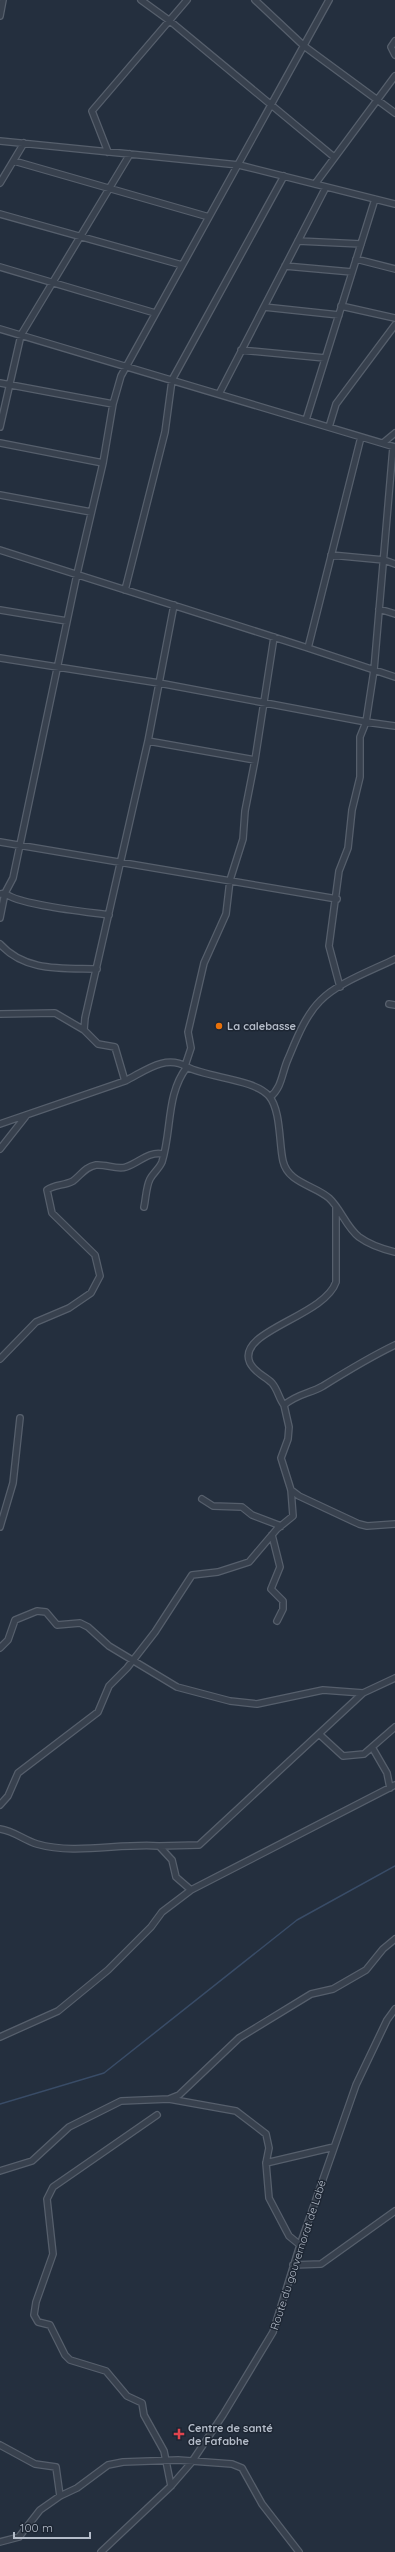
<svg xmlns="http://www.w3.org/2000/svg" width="395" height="2552" viewBox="0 0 395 2552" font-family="Quicksand,sans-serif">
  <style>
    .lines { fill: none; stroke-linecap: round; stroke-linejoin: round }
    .stream { stroke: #394c67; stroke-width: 1.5 }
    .minor-casing { stroke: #565f6c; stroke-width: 8 }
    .minor { stroke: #38414e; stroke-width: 5.5 }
    .food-dot { fill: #e8710a; stroke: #1d2633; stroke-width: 1.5 }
    .health-dot { fill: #e0444e; stroke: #1d2633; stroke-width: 1.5 }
    .labels { text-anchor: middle; stroke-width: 3; stroke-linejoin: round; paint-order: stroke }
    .poi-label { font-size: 11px; font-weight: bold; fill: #b4bcc9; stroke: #1d2633; text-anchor: start }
    .street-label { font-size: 11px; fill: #b4bcc9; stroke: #1d2633 }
  </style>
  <rect width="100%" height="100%" fill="#242f3e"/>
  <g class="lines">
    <!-- stream -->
    <path class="stream" d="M 0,2104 L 104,2073 L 297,1920 L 395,1866"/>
    <defs>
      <path id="minor" d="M 141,0 L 170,21 L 334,157
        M 255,0 L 304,46 L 395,113
        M 0,16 L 3,0
        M 395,41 L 391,47 L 395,55
        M 0,141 L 239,165 L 395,204
        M 108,152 L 92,111 L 187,0
        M 14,161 L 209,217
        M 0,183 L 24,143
        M 315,184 L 395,76
        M 0,214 L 182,265
        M 298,241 L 361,244
        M 356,259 L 395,269
        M 285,266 L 352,272
        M 0,267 L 155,313
        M 341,306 L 395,318
        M 264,307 L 339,315
        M 0,329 L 395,447
        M 241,350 L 325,358
        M 0,383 L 113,404
        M 219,394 L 326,187
        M 306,420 L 375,199
        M 0,427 L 21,335 L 130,154
        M 329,427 L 336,404 L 395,325
        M 361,437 L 308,648 L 395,677
        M 0,443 L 103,463
        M 383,443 L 395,433
        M 0,495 L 91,512
        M 0,550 L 308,648
        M 331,555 L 384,560 L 395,564
        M 125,590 L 165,432 L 172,380 L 284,176
        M 379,609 L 395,614
        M 0,610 L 67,621
        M 0,658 L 159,683 L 366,722 L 374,670 L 393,447
        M 148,741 L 255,760 L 274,637
        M 0,842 L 337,899
        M 0,894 L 5,893 L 13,878 L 77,574 L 103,463 L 113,404 L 121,376 L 329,0
        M 0,918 L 5,893 C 17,905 88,912 109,915
        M 0,944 C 25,972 62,968 97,969
        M 340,987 L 329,946 L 339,871 L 348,848 L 352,810 L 360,777 L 360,737 L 366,722 L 395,726
        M 389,1004 L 395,1005
        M 0,1014 L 55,1013 L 84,1030 L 85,1018 L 148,741 L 174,605
        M 84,1030 L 98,1044 L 115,1047 L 125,1081 C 145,1071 165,1054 187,1067 C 166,1094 172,1130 162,1162 C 159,1169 153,1173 150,1179 C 146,1187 146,1198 144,1207
        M 185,1066 L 191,1048 L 188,1032 L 204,963 L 226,914 L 230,880 L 243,839 L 245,811 L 255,760
        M 187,1067 C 209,1078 254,1079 269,1096 C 281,1110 279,1144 283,1161 C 288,1183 314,1185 329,1198 C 341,1209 346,1227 359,1237 C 370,1245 382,1249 395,1252
        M 270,1097 C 282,1088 282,1072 288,1059 C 296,1040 305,1016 320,1001 C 337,983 373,970 395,959
        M 0,1124 L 125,1081
        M 0,1149 L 26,1116
        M 0,1359 L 36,1322 L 69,1308 L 91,1293 L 100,1276 L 95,1255 L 52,1213 L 47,1190 C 55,1184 64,1186 73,1181 C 81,1175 85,1167 96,1165 C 106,1164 117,1170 126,1167 C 139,1163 148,1151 163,1154
        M 284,1405 C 279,1399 278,1390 272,1383 C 265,1376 255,1373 250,1363 C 235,1331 324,1317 336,1282 L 336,1207
        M 291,1490 L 299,1496 L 359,1524 L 367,1526 L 395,1524
        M 202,1499 L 213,1506 L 242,1507 L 252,1515 L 281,1526
        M 0,1527 L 13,1483 L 20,1418
        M 272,1535 L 280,1567 L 271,1589 L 283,1601 L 283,1609 L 277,1621
        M 0,1648 L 8,1640 L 15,1620 L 37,1611 L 46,1612 L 57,1625 L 80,1623 L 88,1627 L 109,1646 L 177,1687 L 230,1701 L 257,1704 L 323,1690 L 363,1693
        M 319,1734 L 343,1756 L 364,1754 L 395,1727
        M 372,1747 L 387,1773 L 390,1788
        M 0,1805 L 8,1796 L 18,1773 L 98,1712 L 109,1686 L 127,1668 L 155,1632 L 192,1575 L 218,1572 L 249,1562 L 277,1529 L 293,1516 L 291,1490 L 281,1458 L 288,1439 L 289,1427 L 284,1405 C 299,1393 309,1394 323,1386 C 347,1371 370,1357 395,1345
        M 0,1829 C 14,1831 24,1840 37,1844 C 75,1855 120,1843 159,1846 L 172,1860 L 176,1877 L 191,1890
        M 159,1846 L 199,1845 L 363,1693 L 395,1678
        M 0,2037 L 58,2011 L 108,1970 L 151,1927 L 162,1912 L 191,1890 L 395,1785
        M 169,2099 L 179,2095 L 239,2038 L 311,1994 L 333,1989 L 366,1970 L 383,1949 L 395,1939
        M 157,2115 L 53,2187 L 47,2199 L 53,2254 L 36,2302 L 34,2315 L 38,2322 L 50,2325 L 65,2355 L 70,2360 L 106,2371 L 127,2396 L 142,2403 L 144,2415 L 164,2451 L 171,2486
        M 266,2163 L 334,2147
        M 0,2171 L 32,2161 L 69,2127 L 121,2101 L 169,2099 L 236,2111 L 266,2134 L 269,2148 L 266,2163 L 269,2198 L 289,2236 L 300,2245
        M 293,2265 L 321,2264 L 395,2211
        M 0,2445 L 35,2464 L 56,2467 L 60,2496
        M 0,2542 L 19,2537 L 40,2510 L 60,2496 L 77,2488 L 108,2465 L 123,2462 L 178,2460 L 232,2464 L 242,2468 L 262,2504 L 299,2552
        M 101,2552 L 171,2486 L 191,2463 L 223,2415 L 273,2332 L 300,2245 L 356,2085 L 387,2020 L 395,2009"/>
    </defs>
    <!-- minor casing -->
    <use href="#minor" class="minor-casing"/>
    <!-- minor -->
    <use href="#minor" class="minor"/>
  </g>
  <!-- markers -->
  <circle class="food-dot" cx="219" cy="1026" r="4"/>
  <path class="health-dot" d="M177 2428h4v4h4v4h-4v4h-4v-4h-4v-4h4z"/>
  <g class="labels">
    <!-- poi labels -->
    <g class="poi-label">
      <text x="227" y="1030">La calebasse</text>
      <text x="188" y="2432">Centre de santé<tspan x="188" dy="13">de Fafabhe</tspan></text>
    </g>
    <!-- street labels -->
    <g class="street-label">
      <text transform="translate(298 2255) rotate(-72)" y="4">Route du gouvernorat de Labé</text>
    </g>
  </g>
  <!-- scale -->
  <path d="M14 2532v6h76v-6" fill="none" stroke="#b4bcc9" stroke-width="2"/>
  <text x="20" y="2532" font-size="12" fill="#b4bcc9" stroke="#1d2633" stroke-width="3" paint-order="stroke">100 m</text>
</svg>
